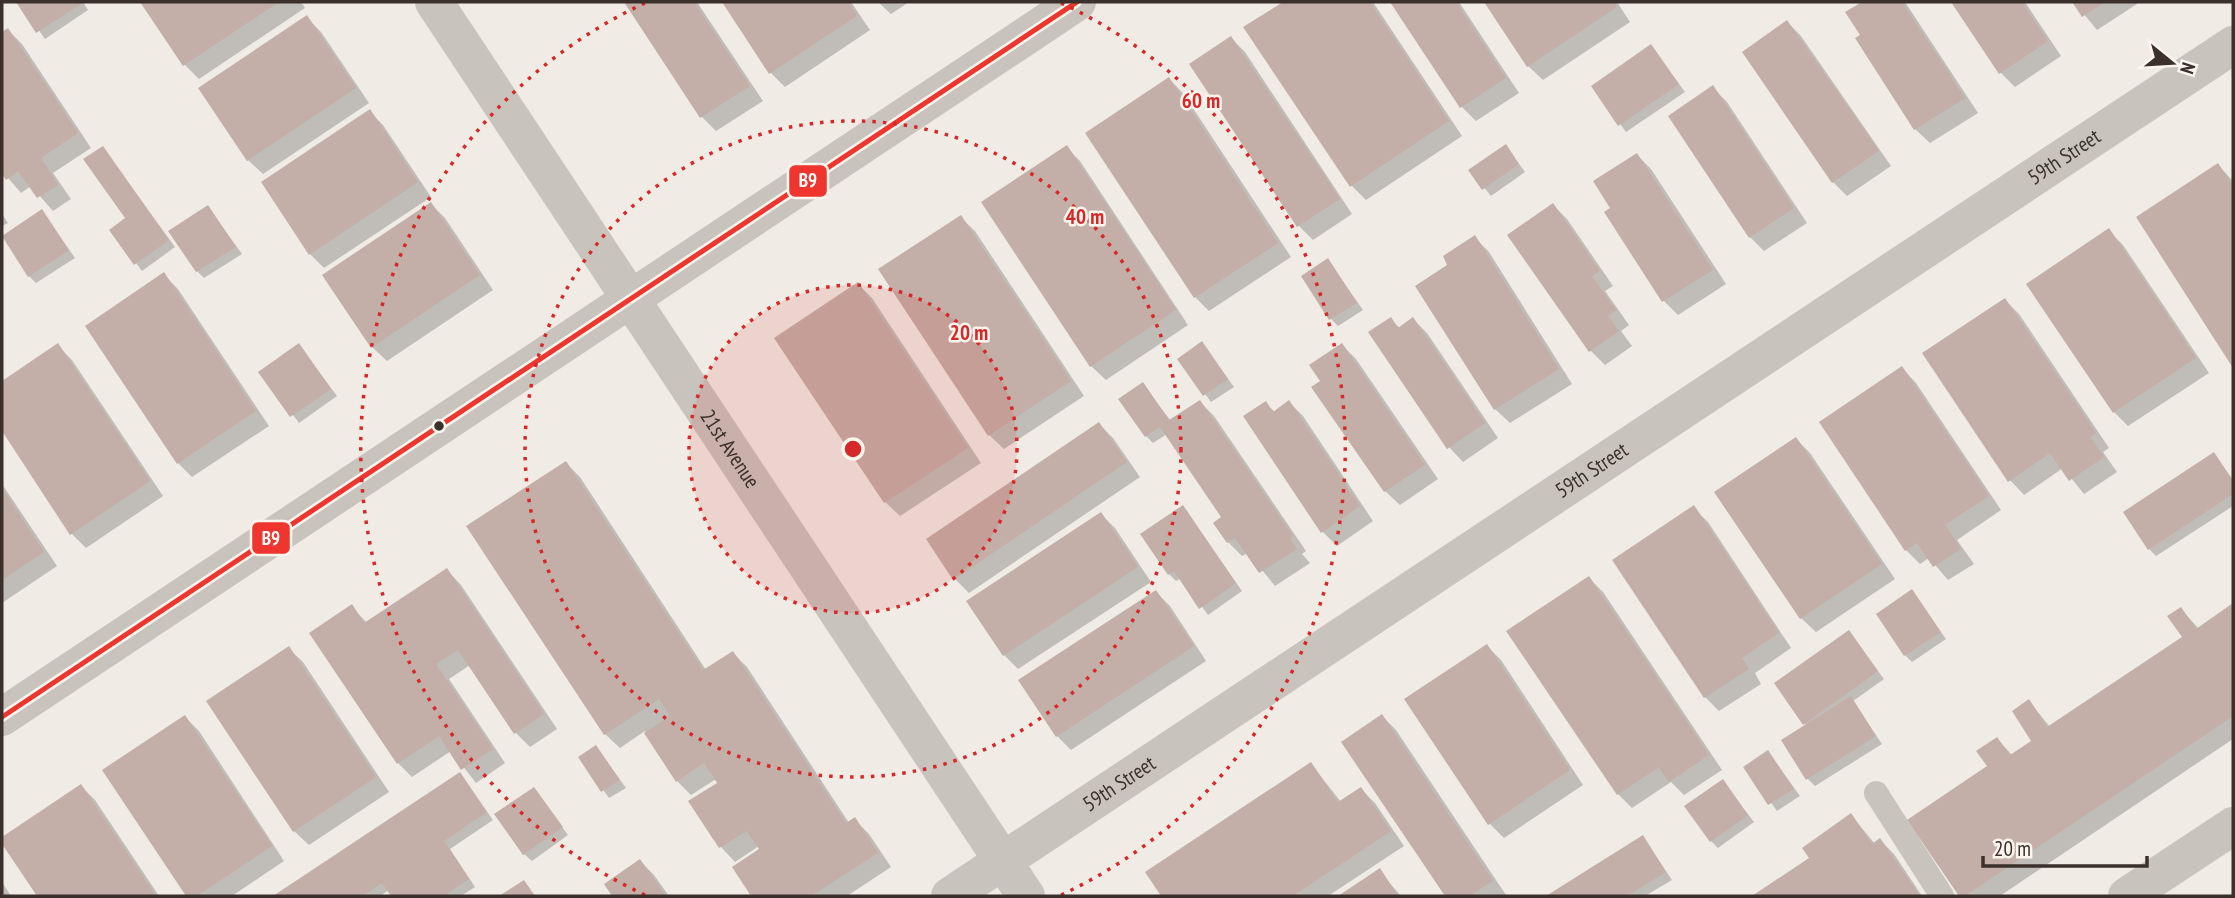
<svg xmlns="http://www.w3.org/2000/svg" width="2235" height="898" viewBox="0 0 2235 898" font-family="'PT Sans Narrow',sans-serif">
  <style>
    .shadow { fill: #0003 }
    .building { fill: #c3afa7 }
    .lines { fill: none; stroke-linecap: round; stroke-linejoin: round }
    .service { stroke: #c9c3be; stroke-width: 24 }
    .minor { stroke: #c9c3be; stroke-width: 38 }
    .tertiary { stroke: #c9c3be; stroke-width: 38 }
    .bus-1-casing { stroke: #fbf5ee; stroke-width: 10 }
    .bus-1 { stroke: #ee352e; stroke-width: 5 }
    .ring { fill: none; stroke: #d62828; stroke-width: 3.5; stroke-dasharray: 3.5 7 }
    .bus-dot { fill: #3b302b; stroke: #fbf5ee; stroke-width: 2.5 }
    .labels { text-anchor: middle; stroke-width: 5; stroke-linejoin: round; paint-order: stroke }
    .street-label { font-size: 21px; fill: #3b302b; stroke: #fbf5ee }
    .centre { fill: #d62828; stroke: #fbf5ee; stroke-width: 3.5 }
    .ring-label { font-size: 21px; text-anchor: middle; font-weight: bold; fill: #d62828; stroke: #fbf5ee; stroke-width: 5; stroke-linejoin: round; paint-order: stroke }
    .line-badge { stroke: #fbf5ee; stroke-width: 2.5 }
    .badge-label { font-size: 19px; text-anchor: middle; font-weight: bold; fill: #fff }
  </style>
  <rect width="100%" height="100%" fill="#f0ebe5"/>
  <!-- shadow -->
  <path class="shadow" d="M 19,2 L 83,2 L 88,10 L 45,39 Z
    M 142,2 L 301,2 L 305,8 L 199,79 L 185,65 Z
    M 626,2 L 697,2 L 763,101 L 716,131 L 702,117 Z
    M 724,2 L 851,2 L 870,30 L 785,87 L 771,73 Z
    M 878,2 L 909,2 L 891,14 Z
    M 1285,2 L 1373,2 L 1462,136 L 1366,200 L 1352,186 L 1246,28 Z
    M 1392,2 L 1459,2 L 1519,93 L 1476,121 L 1462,107 Z
    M 1486,2 L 1617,2 L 1630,22 L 1543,80 L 1528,66 Z
    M 1865,2 L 1905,2 L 1978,113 L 1930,143 L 1915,129 L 1848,13 Z
    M 1953,2 L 2025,2 L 2061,56 L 2015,87 L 2001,73 Z
    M 2074,2 L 2140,2 L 2097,30 Z
    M 307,18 L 321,32 L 369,103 L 263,174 L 248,160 L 201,88 Z
    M 1787,22 L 1801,36 L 1891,166 L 1847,196 L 1833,182 Z
    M 8,30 L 22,44 L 91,148 L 53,173 L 71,199 L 53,211 L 31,186 L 21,193 L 2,171 L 2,34 Z
    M 1231,38 L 1245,52 L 1352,214 L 1313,240 L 1299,226 Z
    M 1651,46 L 1685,92 L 1626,132 L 1593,87 Z
    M 1169,79 L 1183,93 L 1291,257 L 1209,311 L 1195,297 Z
    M 1713,88 L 1727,102 L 1807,223 L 1764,251 L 1750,237 Z
    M 369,111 L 383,125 L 431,197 L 324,268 L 310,254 Z
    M 1506,146 L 1525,172 L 1491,196 L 1470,170 Z
    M 1066,147 L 1080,161 L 1188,325 L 1106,380 L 1091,366 Z
    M 103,148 L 175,247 L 142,271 L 112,230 L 128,219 Z
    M 1637,155 L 1651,169 L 1726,284 L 1678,315 L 1664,301 Z
    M 2218,165 L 2233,181 L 2233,364 L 2138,217 Z
    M 431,204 L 445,218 L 493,290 L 387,361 L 372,347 L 325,275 Z
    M 1553,205 L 1567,219 L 1613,286 L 1605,291 L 1629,325 L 1621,331 L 1632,346 L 1605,365 L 1591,351 L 1509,235 Z
    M 208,207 L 242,254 L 204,278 L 197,271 Z
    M 42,212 L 75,258 L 36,283 L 29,276 Z
    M 2,214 L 8,223 L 2,226 Z
    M 960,217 L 975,231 L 1084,396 L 1004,449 L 989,435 L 880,270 Z
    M 2109,231 L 2123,245 L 2209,373 L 2128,426 L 2114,412 L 2028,284 Z
    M 1475,238 L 1489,252 L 1572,384 L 1510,423 L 1495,409 L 1450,266 Z
    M 1328,260 L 1363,310 L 1338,326 L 1331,319 Z
    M 164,275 L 178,289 L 269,426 L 192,477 L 178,463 Z
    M 858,284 L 872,298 L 981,463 L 900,516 L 885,502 L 777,338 Z
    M 2005,300 L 2019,314 L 2109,448 L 2103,452 L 2117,472 L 2084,494 L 2063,468 L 2024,495 L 2010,480 Z
    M 1390,319 L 1400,328 L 1413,319 L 1427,333 L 1498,438 L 1463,462 L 1449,447 Z
    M 1202,343 L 1234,387 L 1211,402 L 1179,359 Z
    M 299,345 L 337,396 L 299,423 L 261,372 Z
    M 1342,345 L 1356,359 L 1438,479 L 1400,505 L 1385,491 L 1314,387 L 1322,381 Z
    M 58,346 L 72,360 L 163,496 L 86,548 L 72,534 L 2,428 L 2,383 Z
    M 1902,368 L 1916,383 L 2001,510 L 1957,540 L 1974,564 L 1948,580 L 1929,558 L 1920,564 L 1906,550 Z
    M 1142,384 L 1171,421 L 1200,402 L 1214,416 L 1306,551 L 1302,554 L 1310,563 L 1275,586 L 1248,553 L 1242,556 L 1228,542 L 1224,517 L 1167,434 L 1153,443 L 1146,436 Z
    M 1289,402 L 1303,416 L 1373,521 L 1337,546 L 1323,532 L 1265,403 L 1275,412 Z
    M 1099,424 L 1113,438 L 1140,477 L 969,593 L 954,578 Z
    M 1796,439 L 1810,453 L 1895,579 L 1816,632 L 1801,618 L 1717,492 Z
    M 2214,454 L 2233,480 L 2233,506 L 2156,556 L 2149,549 Z
    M 566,463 L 580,477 L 706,670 L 733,653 L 747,667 L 849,823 L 855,820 L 869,834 L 891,867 L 847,896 L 753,896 L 735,868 L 762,850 L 759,846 L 735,862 L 721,847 L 690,802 L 719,783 L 716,779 L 691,795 L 677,781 L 645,731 L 620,748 L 605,734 L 469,526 Z
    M 2,484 L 57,566 L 2,603 Z
    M 1183,507 L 1242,591 L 1208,615 L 1181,578 L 1176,581 L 1169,574 Z
    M 1693,508 L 1708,522 L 1791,648 L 1755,673 L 1761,684 L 1719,711 L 1705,697 Z
    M 1101,514 L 1115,528 L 1151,582 L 1018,669 L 1004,655 Z
    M 447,570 L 461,585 L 557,729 L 530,747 L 516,733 L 470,665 L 449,679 L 505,763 L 476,783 L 451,751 L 412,777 L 398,763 L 352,607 L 367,623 Z
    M 1589,578 L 1603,592 L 1722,770 L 1684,795 L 1671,782 L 1632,808 L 1618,794 Z
    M 1156,592 L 1170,606 L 1206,661 L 1071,750 L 1057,736 Z
    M 1912,592 L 1946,639 L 1912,662 L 1905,655 Z
    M 2233,605 L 2233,739 L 2000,896 L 1961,896 L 1910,820 L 1989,767 L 1997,739 L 2012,755 L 2034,741 L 2029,701 L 2050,727 L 2184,637 L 2181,609 L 2199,629 Z
    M 1849,633 L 1884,679 L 1853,701 L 1882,744 L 1815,786 L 1808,779 L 1806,726 L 1776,683 Z
    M 1487,646 L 1501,660 L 1583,785 L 1504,838 L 1490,824 L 1406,700 Z
    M 288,648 L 303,662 L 389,792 L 309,845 L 294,831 L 208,702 Z
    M 1382,716 L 1396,730 L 1506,895 L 1447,896 L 1344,742 Z
    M 185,717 L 199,731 L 284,861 L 232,896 L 188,896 L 104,771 Z
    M 596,747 L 626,788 L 609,798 L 580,758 Z
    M 1768,752 L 1800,796 L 1777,811 L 1745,767 Z
    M 1311,764 L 1341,802 L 1361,789 L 1375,803 L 1404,846 L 1328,896 L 1163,896 L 1147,873 Z
    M 460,774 L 493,820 L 450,849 L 475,887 L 461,896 L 393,896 L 389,890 L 380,896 L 275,896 Z
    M 1722,781 L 1754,822 L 1718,848 L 1711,841 Z
    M 81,786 L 95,800 L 159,896 L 39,896 L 2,839 Z
    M 534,789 L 568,835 L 532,861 L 524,854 Z
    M 1851,815 L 1875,844 L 1880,840 L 1894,854 L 1922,896 L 1755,896 L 1811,858 Z
    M 1643,837 L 1672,880 L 1645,896 L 1549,896 Z
    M 640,861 L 654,875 L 669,896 L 614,896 L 606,884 Z
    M 1379,871 L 1401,896 L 1341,896 Z
    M 2,882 L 11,896 L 2,896 Z"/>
  <!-- building -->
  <path class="building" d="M 16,2 L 84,2 L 36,33 Z
    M 140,2 L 279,2 L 183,66 Z
    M 624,2 L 694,2 L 750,86 L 700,118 Z
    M 722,2 L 848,2 L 857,16 L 769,74 Z
    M 1283,2 L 1370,2 L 1449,121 L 1350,187 L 1243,27 Z
    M 1390,2 L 1456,2 L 1506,78 L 1460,108 Z
    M 1484,2 L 1614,2 L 1617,7 L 1527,67 Z
    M 1862,2 L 1902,2 L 1965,98 L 1914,130 L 1855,38 L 1860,35 L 1845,12 Z
    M 1951,2 L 2022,2 L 2048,41 L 1999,74 Z
    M 2072,2 L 2105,2 L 2082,17 Z
    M 307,15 L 356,88 L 247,161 L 198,88 Z
    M 1787,20 L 1879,151 L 1832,183 L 1742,52 Z
    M 8,28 L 78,133 L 41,158 L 58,185 L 37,198 L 18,171 L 6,180 L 2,174 L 2,32 Z
    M 1231,36 L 1340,199 L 1297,227 L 1189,64 Z
    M 1651,44 L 1679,84 L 1618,126 L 1591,86 Z
    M 1169,77 L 1278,243 L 1194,298 L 1085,133 Z
    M 1713,85 L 1794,208 L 1749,238 L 1668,116 Z
    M 370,109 L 418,182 L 309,255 L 261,182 Z
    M 1506,144 L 1519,164 L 1482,190 L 1468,170 Z
    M 1067,145 L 1176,310 L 1090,367 L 981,202 Z
    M 103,146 L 169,240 L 134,265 L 109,230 L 125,218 L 83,159 Z
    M 1637,153 L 1713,270 L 1662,302 L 1604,212 L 1610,208 L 1593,181 Z
    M 2218,163 L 2233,186 L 2233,368 L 2136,217 Z
    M 431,202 L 480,275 L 371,348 L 322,275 Z
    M 1553,203 L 1600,271 L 1592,276 L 1616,310 L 1608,316 L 1619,331 L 1589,352 L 1507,235 Z
    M 208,205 L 236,247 L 196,272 L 168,231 Z
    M 42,209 L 69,250 L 28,277 L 2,236 Z
    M 961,215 L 1071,381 L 988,436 L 878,269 Z
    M 2109,228 L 2196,358 L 2113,413 L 2026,284 Z
    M 1475,235 L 1559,369 L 1494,410 L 1415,286 L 1447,265 L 1443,256 Z
    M 1328,258 L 1357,303 L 1329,320 L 1301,276 Z
    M 164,272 L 256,411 L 177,464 L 85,326 Z
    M 858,282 L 968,448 L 884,503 L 774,338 Z
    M 2005,298 L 2096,433 L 2090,437 L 2104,457 L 2069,481 L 2050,453 L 2008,482 L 1922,353 Z
    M 1391,317 L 1398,328 L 1413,317 L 1485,423 L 1447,449 L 1368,332 Z
    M 1202,341 L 1228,379 L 1203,396 L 1177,359 Z
    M 58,343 L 150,481 L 70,535 L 2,431 L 2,381 Z
    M 299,343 L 331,389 L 290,417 L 258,372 Z
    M 1342,343 L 1425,465 L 1384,492 L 1311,387 L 1320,381 L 1309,365 Z
    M 1902,366 L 1989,496 L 1945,525 L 1961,549 L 1933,567 L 1917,543 L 1905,551 L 1819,422 Z
    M 1143,382 L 1169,420 L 1200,400 L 1293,536 L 1290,539 L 1297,549 L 1259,573 L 1235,538 L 1227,543 L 1213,523 L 1221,517 L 1160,427 L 1145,437 L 1118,399 Z
    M 1289,400 L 1360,506 L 1321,533 L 1243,416 L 1266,401 L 1273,412 Z
    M 1099,422 L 1127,462 L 953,580 L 926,539 Z
    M 1796,437 L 1882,564 L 1800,619 L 1714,492 Z
    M 2214,452 L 2233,481 L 2233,494 L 2148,550 L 2123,512 Z
    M 566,461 L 703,670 L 733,651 L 846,823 L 855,817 L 878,853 L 811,896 L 751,896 L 732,867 L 759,849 L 747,831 L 719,848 L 688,801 L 717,783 L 704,763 L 676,782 L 644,733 L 670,716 L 659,699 L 604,735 L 466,526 Z
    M 2,488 L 44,552 L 2,580 Z
    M 1183,505 L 1236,583 L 1199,609 L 1174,571 L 1168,575 L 1140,534 Z
    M 1694,505 L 1779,633 L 1742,658 L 1749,669 L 1704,698 L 1612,560 Z
    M 1101,512 L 1138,567 L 1003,656 L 966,601 Z
    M 447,568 L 544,714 L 514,734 L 458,650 L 436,664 L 493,749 L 461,770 L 439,736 L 397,764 L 309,633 L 352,604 L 364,623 Z
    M 1589,576 L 1709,755 L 1669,782 L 1659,767 L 1617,795 L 1506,631 Z
    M 1912,589 L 1941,632 L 1904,656 L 1876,614 Z
    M 1156,590 L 1194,646 L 1056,737 L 1018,680 Z
    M 2233,603 L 2233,716 L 1965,896 L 1959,896 L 1907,820 L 1987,766 L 1976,751 L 1997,737 L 2010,755 L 2031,741 L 2012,711 L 2029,699 L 2047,727 L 2182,637 L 2167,616 L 2181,607 L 2196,629 Z
    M 1849,630 L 1878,671 L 1803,725 L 1774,683 Z
    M 1487,644 L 1570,770 L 1488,825 L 1404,699 Z
    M 289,646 L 376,777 L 293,832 L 206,701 Z
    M 1851,696 L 1876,736 L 1806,780 L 1781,740 Z
    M 1382,714 L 1493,881 L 1469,896 L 1445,896 L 1341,742 Z
    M 185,715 L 272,846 L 197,896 L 186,896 L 102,770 Z
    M 596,745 L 620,780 L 601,792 L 578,757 Z
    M 1768,750 L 1794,789 L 1768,805 L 1743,767 Z
    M 1311,762 L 1338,802 L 1361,787 L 1391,831 L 1293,896 L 1161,896 L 1145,872 Z
    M 460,772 L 487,812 L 444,841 L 469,879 L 444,896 L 391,896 L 382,883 L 362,896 L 273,896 Z
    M 1723,779 L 1748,815 L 1710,842 L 1684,806 Z
    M 81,784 L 156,896 L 37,896 L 2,844 L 2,837 Z
    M 534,787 L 563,827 L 523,855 L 494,814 Z
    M 1851,813 L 1872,844 L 1880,838 L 1920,896 L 1752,896 L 1809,858 L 1802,848 Z
    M 1643,835 L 1666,872 L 1627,896 L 1546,896 Z
    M 640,859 L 666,896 L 612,896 L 604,884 Z
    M 1380,868 L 1398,896 L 1338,896 Z
    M 524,880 L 535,896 L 499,896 Z"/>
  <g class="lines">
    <!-- service -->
    <path class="service" d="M 1876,793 L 1942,896"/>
    <!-- minor -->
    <g class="minor">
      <path d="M 2,717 L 1077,2"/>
      <path id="s1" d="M 950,896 L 2233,45"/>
      <path d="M 2127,896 L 2233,826"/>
    </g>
    <!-- tertiary -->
    <path class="tertiary" id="s2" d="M 434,2 L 1026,896"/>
    <defs>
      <path id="bus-1" d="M 2,717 L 1077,2"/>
    </defs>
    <!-- bus-1 casing -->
    <use href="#bus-1" class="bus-1-casing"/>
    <!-- bus-1 -->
    <use href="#bus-1" class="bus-1"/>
  </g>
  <!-- distance rings -->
  <circle cx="853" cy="449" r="164" fill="#d62828" fill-opacity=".12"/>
  <g class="ring">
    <circle cx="853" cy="449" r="164"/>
    <circle cx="853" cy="449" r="328"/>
    <path d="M645 895A492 492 0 0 1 645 3M1061 3A492 492 0 0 1 1061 895"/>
  </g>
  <!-- markers -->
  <circle class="bus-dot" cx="439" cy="426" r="6"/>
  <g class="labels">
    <!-- street labels -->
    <g class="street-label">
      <text dy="7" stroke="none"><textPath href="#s1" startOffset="1337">59th Street</textPath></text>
      <text dy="7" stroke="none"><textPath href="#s2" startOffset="536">21st Avenue</textPath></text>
      <text dy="7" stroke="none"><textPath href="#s1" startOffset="770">59th Street</textPath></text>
      <text dy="7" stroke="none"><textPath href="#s1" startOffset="203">59th Street</textPath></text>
    </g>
  </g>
  <circle cx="853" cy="449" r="10" class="centre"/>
  <g class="ring-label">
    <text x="1201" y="108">60 m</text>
    <text x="1085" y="224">40 m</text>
    <text x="969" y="340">20 m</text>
  </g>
  <g class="line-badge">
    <rect x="788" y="164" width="40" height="34" rx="7" fill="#ee352e"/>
    <rect x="251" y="521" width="40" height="34" rx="7" fill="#ee352e"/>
  </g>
  <g class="badge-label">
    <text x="808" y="187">B9</text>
    <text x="271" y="545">B9</text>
  </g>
  <!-- border -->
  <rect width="2235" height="898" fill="none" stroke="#3b302b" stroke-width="7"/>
  <!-- north arrow -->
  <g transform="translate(2172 63) rotate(108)" stroke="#fbf5ee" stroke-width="5" paint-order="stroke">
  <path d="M0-5L12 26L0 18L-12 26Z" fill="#3b302b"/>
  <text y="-10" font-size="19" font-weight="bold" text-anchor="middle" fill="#3b302b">N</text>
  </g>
  <!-- scale -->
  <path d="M1983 856v10h164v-10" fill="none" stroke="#3b302b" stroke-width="3.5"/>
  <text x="1994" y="856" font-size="21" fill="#3b302b" stroke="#fbf5ee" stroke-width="5" paint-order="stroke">20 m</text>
</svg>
